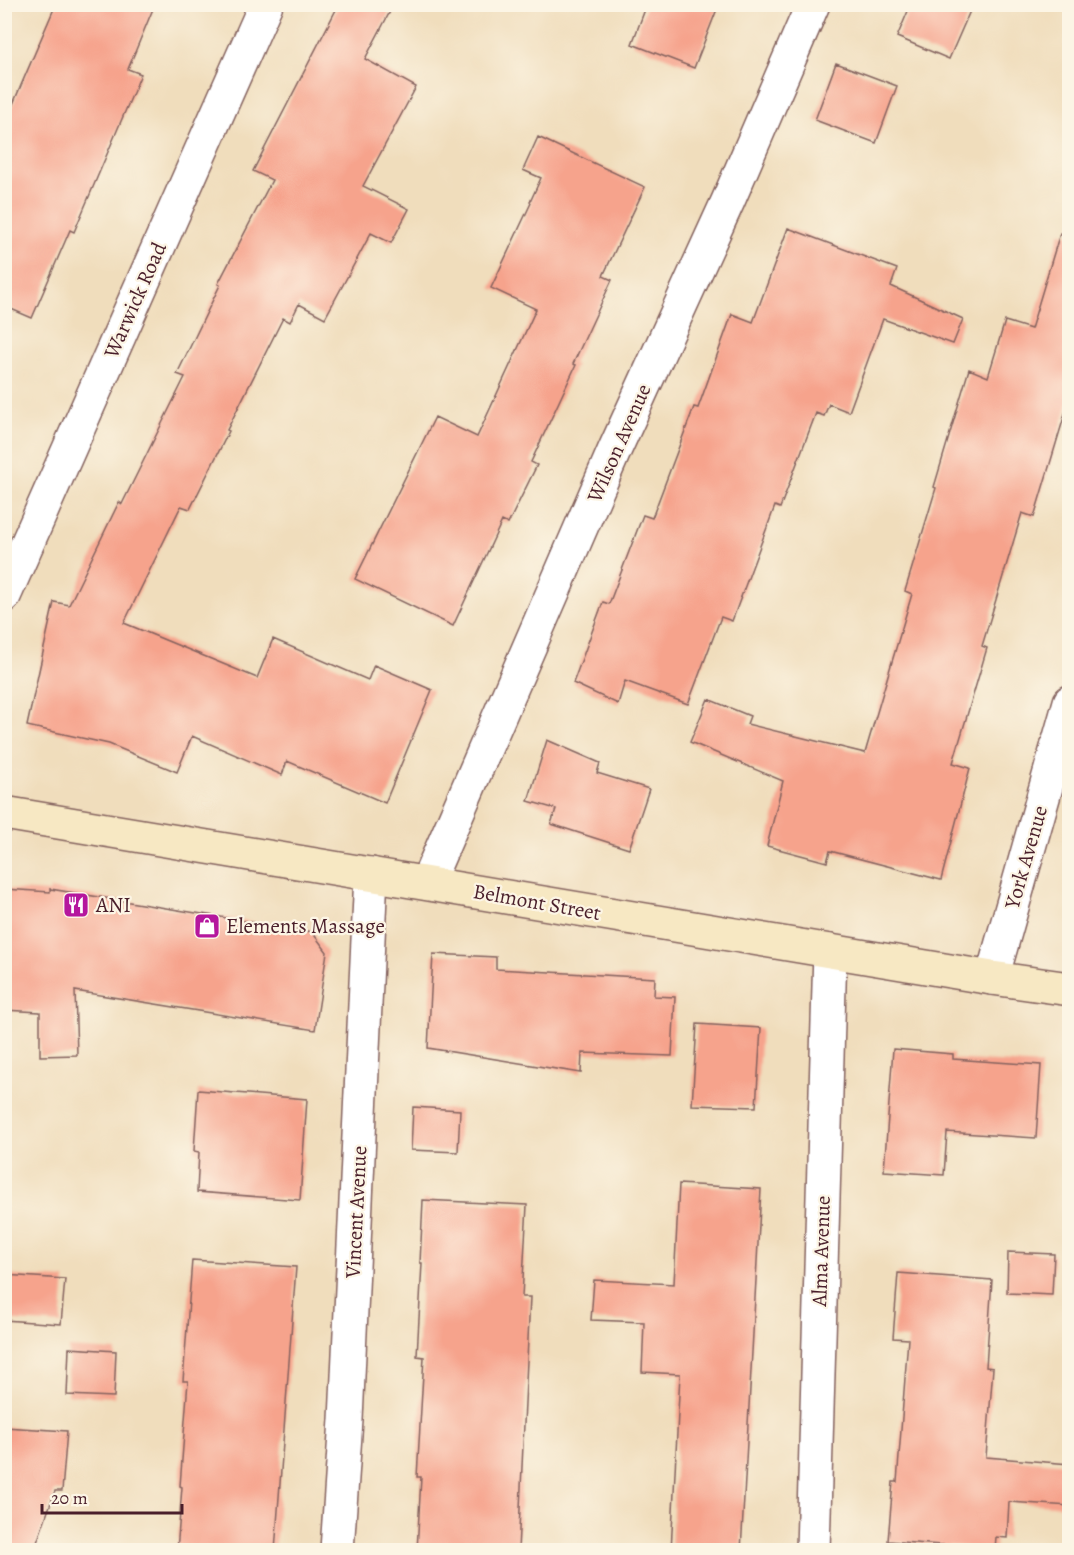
<svg xmlns="http://www.w3.org/2000/svg" width="1074" height="1555" viewBox="0 0 1074 1555" font-family="Alegreya,serif">
  <style>
    .building { fill: #f6a38c }
    .lines { fill: none; stroke-linecap: round; stroke-linejoin: round }
    .minor-casing { stroke: #84625e; stroke-width: 36 }
    .secondary-casing { stroke: #84625e; stroke-width: 36 }
    .minor { stroke: #fff; stroke-width: 33 }
    .secondary { stroke: #f7e8c3; stroke-width: 33 }
    .labels { text-anchor: middle; stroke-width: 4.5; stroke-linejoin: round; paint-order: stroke }
    .street-label { font-size: 21px; fill: #4a1f2b; stroke: #fcf5e5 }
    .poi-label { font-size: 21px; fill: #4a1f2b; stroke: #fcf5e5; text-anchor: start }
  </style>
  <rect width="100%" height="100%" fill="#fcf5e5"/>
  <filter id="ink" filterUnits="userSpaceOnUse"><feTurbulence type="fractalNoise" baseFrequency=".0167" numOctaves="2"/><feDisplacementMap in="SourceGraphic" scale="12" xChannelSelector="R" yChannelSelector="G"/><feConvolveMatrix kernelMatrix="1 2 1 2 8 2 1 2 1" color-interpolation-filters="sRGB"/></filter>
  <filter id="wash" filterUnits="userSpaceOnUse"><feTurbulence type="fractalNoise" baseFrequency=".008" numOctaves="4" result="noise"/><feDisplacementMap in="SourceGraphic" scale="24" xChannelSelector="R" yChannelSelector="G"/><feGaussianBlur stdDeviation="1.35" result="paint"/><feColorMatrix in="noise" values="0 0 0 0 0 0 0 0 0 0 0 0 0 0 0 0 0 1.4 0 .05"/><feComposite in="paint" operator="in"/></filter>
  <g filter="url(#wash)">
    <rect width="100%" height="100%" fill="#f0ddbc"/>
    <g id="blocks">
      <!-- building -->
      <path class="building" d="M 56,4 L 155,4 L 128,69 L 141,74 L 74,232 L 70,230 L 32,318 L 4,306 L 4,125 Z
        M 339,4 L 394,4 L 365,59 L 416,87 L 363,186 L 409,209 L 391,243 L 371,233 L 325,318 L 299,304 L 290,322 L 283,318 L 227,430 L 229,431 L 190,509 L 181,506 L 124,623 L 257,678 L 273,639 L 368,680 L 374,665 L 432,690 L 385,803 L 287,761 L 282,775 L 192,736 L 177,772 L 109,744 L 27,726 L 54,602 L 69,605 L 119,502 L 122,504 L 185,377 L 177,374 L 220,285 L 218,284 L 272,180 L 253,171 Z
        M 647,4 L 719,4 L 694,68 L 632,44 Z
        M 911,4 L 973,4 L 949,59 L 897,37 Z
        M 836,63 L 897,86 L 876,143 L 815,120 Z
        M 538,137 L 645,187 L 603,276 L 612,280 L 573,364 L 576,365 L 531,462 L 537,465 L 508,524 L 502,521 L 453,626 L 355,579 L 435,417 L 477,437 L 536,309 L 491,288 L 531,203 L 530,202 L 541,178 L 523,170 Z
        M 788,228 L 897,269 L 891,286 L 963,319 L 953,344 L 883,319 L 849,412 L 829,404 L 824,416 L 816,413 L 780,508 L 775,506 L 732,621 L 721,617 L 688,704 L 625,681 L 618,704 L 573,683 L 603,602 L 609,604 L 643,515 L 652,518 L 694,407 L 698,408 L 732,314 L 753,322 Z
        M 1060,233 L 1070,234 L 1070,397 L 1034,517 L 1022,513 L 982,646 L 987,648 L 953,763 L 970,768 L 941,880 L 830,851 L 827,862 L 767,846 L 783,781 L 690,742 L 708,699 L 750,716 L 747,724 L 865,753 L 912,594 L 905,591 L 936,488 L 934,487 L 969,369 L 988,377 L 1005,321 L 1031,329 Z
        M 547,740 L 600,763 L 597,773 L 649,789 L 629,849 L 551,824 L 556,809 L 528,801 Z
        M 4,889 L 50,892 L 50,889 L 312,932 L 327,952 L 315,1030 L 75,991 L 77,1055 L 40,1056 L 40,1012 L 4,1010 Z
        M 433,954 L 496,957 L 496,969 L 655,978 L 654,996 L 675,997 L 672,1056 L 582,1053 L 581,1073 L 428,1048 Z
        M 697,1024 L 761,1028 L 756,1107 L 692,1105 Z
        M 893,1049 L 953,1054 L 953,1059 L 1041,1065 L 1036,1138 L 947,1132 L 944,1175 L 884,1171 Z
        M 198,1090 L 307,1099 L 300,1200 L 197,1192 L 199,1152 L 194,1151 Z
        M 413,1107 L 460,1110 L 458,1152 L 411,1150 Z
        M 679,1184 L 761,1189 L 741,1551 L 671,1551 L 680,1374 L 642,1372 L 644,1322 L 591,1320 L 594,1280 L 674,1284 Z
        M 423,1200 L 527,1205 L 522,1297 L 530,1297 L 518,1551 L 417,1551 L 421,1477 L 417,1477 L 424,1357 L 417,1356 L 422,1263 L 420,1263 Z
        M 1008,1252 L 1054,1254 L 1052,1295 L 1007,1293 Z
        M 192,1260 L 296,1267 L 275,1551 L 177,1551 L 182,1487 L 180,1486 L 188,1381 L 183,1381 Z
        M 898,1273 L 992,1280 L 986,1367 L 993,1368 L 986,1457 L 1070,1464 L 1070,1506 L 1009,1502 L 1007,1538 L 996,1537 L 995,1549 L 888,1541 L 893,1482 L 897,1482 L 908,1339 L 893,1338 Z
        M 4,1275 L 65,1279 L 61,1324 L 4,1320 Z
        M 69,1348 L 116,1351 L 114,1397 L 67,1395 Z
        M 4,1427 L 67,1431 L 62,1491 L 55,1491 L 34,1551 L 4,1551 Z"/>
    </g>
  </g>
  <g filter="url(#ink)">
    <use href="#blocks" fill-opacity="0" stroke="#84625e" stroke-width="1.5"/>
    <g class="lines">
      <defs>
        <path id="minor" d="M 4,596 L 266,4
          M 427,883 L 615,449 L 728,201 L 813,4
          M 992,978 L 1070,702
          M 337,1550 L 346,1420 L 371,874
          M 813,1550 L 830,951"/>
        <path id="secondary" d="M 4,813 L 992,978 L 1070,989"/>
      </defs>
      <!-- minor casing -->
      <use href="#minor" class="minor-casing"/>
      <!-- secondary casing -->
      <use href="#secondary" class="secondary-casing"/>
      <!-- minor -->
      <use href="#minor" class="minor"/>
      <!-- secondary -->
      <use href="#secondary" class="secondary"/>
    </g>
  </g>
  <!-- icons -->
  <defs>
    <symbol id="restaurant-square" viewBox="-11 -11 22 22"><rect x="-9" y="-9" width="18" height="18" rx="4" fill="#b5179e" stroke="#fcf5e5"/><path d="M-5-6h1v4h1v-4h1v4h1v-4h1v5L-1.5 .5V6h-2V.5L-5-1ZM5-6V6H3V1.5H1.5Q1.5-4 5-6Z" fill="#fff"/></symbol>
    <symbol id="shop-square" viewBox="-11 -11 22 22"><rect x="-9" y="-9" width="18" height="18" rx="4" fill="#b5179e" stroke="#fcf5e5"/><path d="M-5-2.5h2.3a2.7 3.5 0 0 1 5.4 0H5L5.5 6h-11ZM-1.5-2.5h3a1.5 2.3 0 0 0-3 0Z" fill="#fff"/></symbol>
  </defs>
  <g fill-rule="evenodd">
    <use href="#restaurant-square" x="61" y="890" width="30" height="30"/>
    <use href="#shop-square" x="192" y="911" width="30" height="30"/>
  </g>
  <g class="labels">
    <!-- street labels -->
    <g class="street-label">
      <text transform="translate(135 300) rotate(-66)" y="7">Warwick Road</text>
      <text transform="translate(619 443) rotate(-66)" y="7">Wilson Avenue</text>
      <text transform="translate(1026 857) rotate(-74)" y="7">York Avenue</text>
      <text transform="translate(537 902) rotate(10)" y="7">Belmont Street</text>
      <text transform="translate(356 1212) rotate(-87)" y="7">Vincent Avenue</text>
      <text transform="translate(821 1251) rotate(-88)" y="7">Alma Avenue</text>
    </g>
    <!-- poi labels -->
    <g class="poi-label">
      <text x="96" y="912">ANI</text>
      <text x="226" y="933">Elements Massage</text>
    </g>
  </g>
  <!-- margin -->
  <rect width="1074" height="1555" fill="none" stroke="#fcf5e5" stroke-width="24"/>
  <!-- scale -->
  <path d="M42 1504v9h140v-9" fill="none" stroke="#4a1f2b" stroke-width="3"/>
  <text x="51" y="1504" font-size="18" fill="#4a1f2b" stroke="#fcf5e5" stroke-width="4.5" paint-order="stroke">20 m</text>
</svg>
